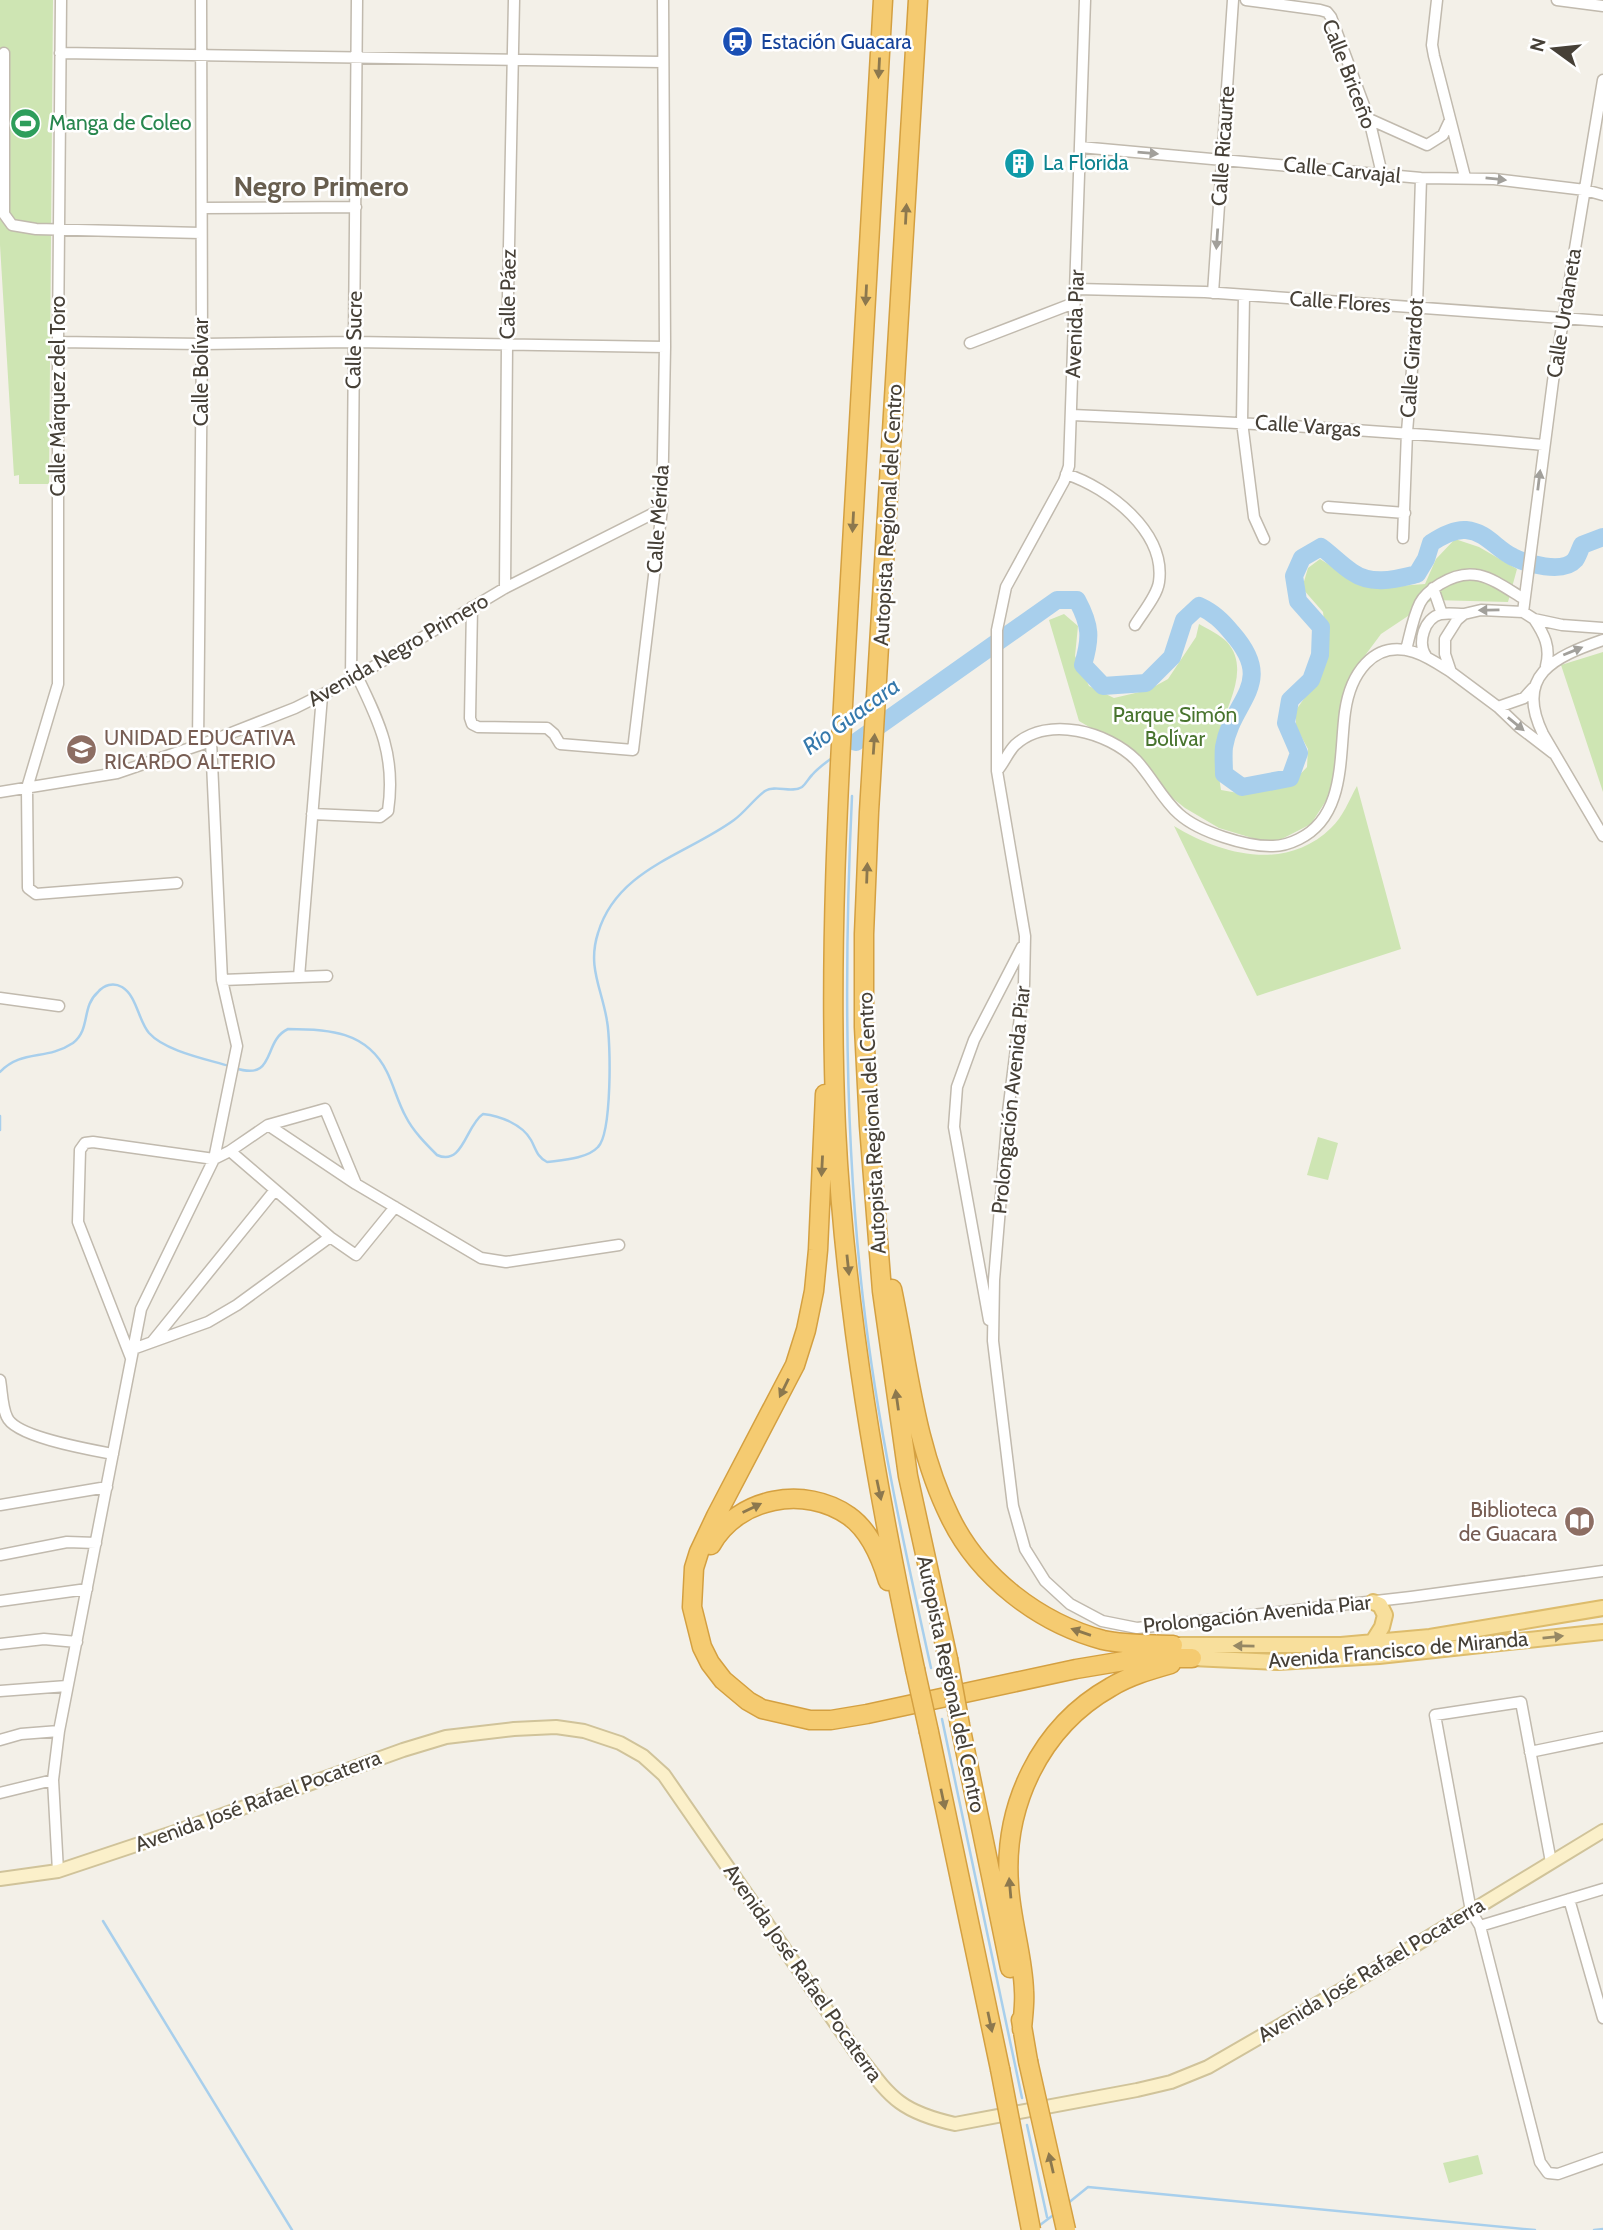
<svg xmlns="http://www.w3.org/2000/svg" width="1603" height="2230" viewBox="0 0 1603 2230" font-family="Cabin,sans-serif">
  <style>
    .green { fill: #cee5b3 }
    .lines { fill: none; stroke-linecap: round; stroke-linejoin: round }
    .stream { stroke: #a8cfec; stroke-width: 2.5 }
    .river { stroke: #a8cfec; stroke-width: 18 }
    .street-casing { stroke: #c1baae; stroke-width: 13 }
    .secondary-casing { stroke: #d0c39a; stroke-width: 16 }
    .primary-casing { stroke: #ddbc6c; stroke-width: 18 }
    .highway-casing { stroke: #d4a041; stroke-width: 21 }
    .street { stroke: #fff; stroke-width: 10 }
    .secondary { stroke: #fbf0ca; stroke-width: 12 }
    .primary { stroke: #f8df9c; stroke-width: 14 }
    .highway { stroke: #f5cb71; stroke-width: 18 }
    .highway-bridge-casing { stroke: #d4a041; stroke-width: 21; stroke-linecap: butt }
    .highway-bridge { stroke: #f5cb71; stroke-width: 18 }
    .oneway { fill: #8c784e }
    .oneway2 { fill: #a2a09b }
    .oneway3 { fill: #968864 }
    .labels { text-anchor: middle; stroke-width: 5; stroke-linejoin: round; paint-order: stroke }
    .transit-label { font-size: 21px; fill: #164399; stroke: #fff; text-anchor: start }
    .street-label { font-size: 21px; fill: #464037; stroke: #fff }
    .leisure-label { font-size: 21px; fill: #27864d; stroke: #fff; text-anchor: start }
    .culture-label { font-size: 21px; fill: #0d838f; stroke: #fff; text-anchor: start }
    .park-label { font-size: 21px; fill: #48742e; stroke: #fff }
    .education-label { font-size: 21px; fill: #785e54; stroke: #fff; text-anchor: start }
    .water-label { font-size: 23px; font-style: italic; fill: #3679ac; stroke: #fff }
    .district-label { font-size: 28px; font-weight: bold; fill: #685e4f; stroke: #fff }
  </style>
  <rect width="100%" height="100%" fill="#f3f0e8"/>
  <!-- green -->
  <path class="green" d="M 0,0 L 53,0 L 49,484 L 19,484 L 19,475 L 14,476 L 0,245 Z
    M 1455,539 L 1479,547 L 1517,569 L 1508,602 L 1432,600 L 1381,634 L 1352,673 L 1340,720 L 1336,760 L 1329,796 L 1311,824 L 1272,844 L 1219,828 L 1185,808 L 1165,792 L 1139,756 L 1079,721 L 1049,620 L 1064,614 L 1078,626 L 1075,656 L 1089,686 L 1114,698 L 1148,690 L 1168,679 L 1196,637 L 1199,624 C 1208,629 1220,635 1227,642 C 1250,668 1228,703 1220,730 C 1215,750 1218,770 1221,790 L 1238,793 L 1289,786 L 1307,767 L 1308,749 L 1296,727 L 1296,710 L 1322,673 L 1328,654 L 1323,612 L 1302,588 L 1308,568 L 1320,559 L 1350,578 L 1372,588 L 1425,584 L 1436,559 Z
    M 1603,652 L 1603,792 L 1561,665 Z
    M 1357,786 L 1401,949 L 1257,996 L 1174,826 C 1222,855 1286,872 1331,828 C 1343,817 1349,800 1357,786 Z
    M 1318,1137 L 1338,1143 L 1328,1180 L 1307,1175 Z
    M 1478,2155 L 1483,2174 L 1449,2183 L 1443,2163 Z"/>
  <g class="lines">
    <!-- stream -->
    <path class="stream" d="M 849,746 L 856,742
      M 852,796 C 844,964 844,1132 863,1299 C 877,1424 904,1546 931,1668
      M 235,1068 C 277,1082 262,1041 288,1029 C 328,1029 367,1031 387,1072 C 394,1086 398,1103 406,1117 C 413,1131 426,1144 437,1155 C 463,1167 466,1125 483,1114 C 500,1116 522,1124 531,1140 C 536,1149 537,1157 547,1162 C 562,1160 587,1159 598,1147 C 612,1133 611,1043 607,1021 C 602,989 587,967 598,933 C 617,869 686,855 734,820 C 745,812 754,799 765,791 C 776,784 791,794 802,787 C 806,784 808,779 812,775 C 818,768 825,763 832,758
      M 0,1072 C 22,1049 46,1061 73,1043 C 91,1029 81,1007 98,992 C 104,985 113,982 122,987 C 137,996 138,1020 149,1033 C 165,1051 206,1059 229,1066
      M 0,1116 L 0,1130
      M 942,1719 L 1022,2098
      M 103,1921 L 292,2230
      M 1027,2125 L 1047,2217
      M 1067,2204 L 1088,2187 L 1535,2230
      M 1036,2228 L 1056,2213
      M 1594,2230 L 1603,2229"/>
    <!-- river -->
    <path class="river" d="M 856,742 L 1057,600 L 1077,600 C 1091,626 1091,638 1083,665 L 1103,686 L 1146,683 L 1172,657 L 1184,620 L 1199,606 C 1214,613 1222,621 1232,633 C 1277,684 1232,699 1224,747 C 1223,755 1224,765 1224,774 L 1242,787 L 1290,778 L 1299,753 L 1286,723 L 1290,700 L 1311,680 L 1320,655 L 1321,627 L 1298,601 L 1294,576 L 1302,558 L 1321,547 C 1332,555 1341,565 1352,572 C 1372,586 1396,579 1417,574 L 1426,559 L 1431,543 C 1440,537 1455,529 1466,530 C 1487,532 1496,549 1513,557 C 1527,564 1563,574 1575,560 C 1578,556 1580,549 1582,545 L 1603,537"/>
    <defs>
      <path id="street" d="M 61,0 L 58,342 L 58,684 L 27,788 L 28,888 L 36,894 L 177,883
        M 1085,0 L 1069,466 L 1064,481 L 1006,587 L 997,630 L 997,771 L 1025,936 L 1024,985 L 1008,1112 L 994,1280 L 993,1341 L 1013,1506 L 1025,1549 L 1045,1581 L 1070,1604 L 1102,1621 L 1137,1628 L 1411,1597 L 1603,1571
        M 1246,0 L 1320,10 L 1327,12 L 1331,17 L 1369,119 L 1382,174
        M 1437,0 L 1432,45 L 1434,56 L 1465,177
        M 1557,0 L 1603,6
        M 4,53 L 4,214 L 12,225 L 36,229 L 201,233
        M 60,53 L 662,62
        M 1369,119 L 1427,145 L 1443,135 L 1450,120
        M 1080,147 L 1421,178 L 1494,179 L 1585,190 L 1603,195
        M 202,208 L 356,207
        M 1076,289 L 1205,292 L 1603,321
        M 1213,293 L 1233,0
        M 1244,295 L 1242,422 L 1254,517 L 1264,539
        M 58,342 L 202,344 L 353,342 L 665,347
        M 970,343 L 1074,303
        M 1072,415 C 1230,422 1386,430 1543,445
        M 1066,474 C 1109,488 1166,532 1159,582 C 1157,596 1143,612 1135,625
        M 1328,507 L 1405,513
        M 1403,538 L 1407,432 L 1417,307 L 1421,178
        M 505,588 L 507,345 L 514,0
        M 1433,588 L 1442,614
        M 472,607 L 470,718 L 472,724 L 478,727 L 547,728 L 554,734 L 560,744 L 633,750 L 662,509 L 665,347 L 663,0
        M 1523,612 L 1553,381 L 1603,80
        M 1534,619 C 1544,634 1551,647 1546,666
        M 1603,640 C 1554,657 1514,675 1543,734 L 1603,836
        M 1406,650 C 1410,635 1413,617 1420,603 C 1424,595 1432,589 1440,584 C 1474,563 1493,580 1524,599
        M 1426,656 C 1417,643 1424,618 1441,614 C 1448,613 1457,614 1464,614
        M 351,680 L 357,0
        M 1498,707 L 1524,698 L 1533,688
        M 198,745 L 202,344 L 201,0
        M 1553,753 L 1519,727 L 1498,707 L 1451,672 L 1445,654 L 1445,639 L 1457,620 L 1464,614 L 1481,610 L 1523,612 L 1534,619 L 1562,625 L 1603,628
        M 997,771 C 1004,763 1008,752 1015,745 C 1048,715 1108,732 1136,760 C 1152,777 1162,799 1179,814 C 1199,832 1247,847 1273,846 C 1283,846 1291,843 1299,839 C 1346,816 1339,756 1345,712 C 1350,676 1372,639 1414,652 C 1427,656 1440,665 1451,672
        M 0,792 L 117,773 L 211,741 L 295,708 L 351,680 L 505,588 L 662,509
        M 312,814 L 380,817 L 388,811 C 396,757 380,723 357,676
        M 299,977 L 327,976
        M 222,980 L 299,977 L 322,696
        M 0,998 L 59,1006
        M 268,1125 L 230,1151 L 330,1237
        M 356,1184 L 325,1109 L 268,1125 L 356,1184 L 481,1258 L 506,1262 L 619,1245
        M 989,1320 L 954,1127 L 957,1087 L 974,1040 L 1022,947
        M 152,1342 L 275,1190
        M 133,1349 L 208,1322 L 237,1305 L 330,1237 L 356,1255 L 395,1207
        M 131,1358 L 78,1222 L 80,1150 L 85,1143 L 93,1142 L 214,1159 L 230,1151
        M 0,1380 C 2,1391 2,1407 7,1417 C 15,1437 92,1450 113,1454
        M 0,1505 L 107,1487
        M 0,1555 L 67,1542 L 96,1543
        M 0,1601 L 87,1589
        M 0,1644 L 44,1639 L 77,1642
        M 0,1691 L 67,1686
        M 0,1740 L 21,1734 L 59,1731
        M 1530,1752 L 1603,1737
        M 0,1793 L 53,1780
        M 1551,1862 L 1521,1702 L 1435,1715 L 1471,1911 L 1480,1926 L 1540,2162 L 1548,2173 L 1558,2174 L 1603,2158
        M 58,1871 L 53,1780 L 59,1731 L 141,1309 L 214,1159 L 237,1046 L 222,980 L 211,741
        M 1569,1899 L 1603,2018
        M 1480,1926 L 1603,1889"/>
      <path id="secondary" d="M 0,1879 L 58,1871 L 178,1831 L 403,1750 L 446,1737 L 514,1729 L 556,1727 L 584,1731 L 620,1743 L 643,1756 L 664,1775 L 855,2051 C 890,2096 897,2111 955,2124 L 1137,2090 L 1171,2082 L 1208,2067 L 1348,1986 L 1603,1831"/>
      <path id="primary" d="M 1372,1643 L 1382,1627 L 1385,1615 L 1380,1605 L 1373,1602
        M 1173,1645 L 1341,1645 L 1430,1637 L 1603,1608
        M 1192,1658 L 1278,1662 L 1379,1656 L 1603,1632"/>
      <path id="highway" d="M 883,0 C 872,199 860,398 849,597 C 839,774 828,951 836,1128 C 845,1311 877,1490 915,1669
        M 918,0 L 869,812 L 864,934 L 864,1027 L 869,1126 L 882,1291 L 908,1476 L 948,1659
        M 825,1094 L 818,1250 L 814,1291 L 806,1330 L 795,1365 L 716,1516 L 699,1552 L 694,1568 L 692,1607 L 702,1647 L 710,1663 L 723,1680 L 748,1701 L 762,1709 L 810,1720 L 831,1720 L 867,1714 L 1076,1669 L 1142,1658 L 1192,1658
        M 892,1289 C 908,1364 915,1447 950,1517 C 979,1577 1039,1623 1103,1640 C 1125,1645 1150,1644 1173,1645
        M 711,1545 C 738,1497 805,1485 849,1516 C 869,1530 881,1558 888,1581
        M 960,1725 L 1010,1968
        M 929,1732 L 1000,2069
        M 1021,2020 L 1028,2061
        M 1022,2029 C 1023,2016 1025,2003 1024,1991 C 1023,1956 1011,1921 1009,1885 C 1003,1806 1040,1727 1111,1687 C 1129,1676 1150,1670 1171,1664"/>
    </defs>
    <!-- street casing -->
    <use href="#street" class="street-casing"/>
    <!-- secondary casing -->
    <use href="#secondary" class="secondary-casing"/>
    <!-- primary casing -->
    <use href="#primary" class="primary-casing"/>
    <!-- highway casing -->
    <use href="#highway" class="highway-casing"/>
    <!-- street -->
    <use href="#street" class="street"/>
    <!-- secondary -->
    <use href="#secondary" class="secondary"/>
    <!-- primary -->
    <use href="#primary" class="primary"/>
    <!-- highway -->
    <use href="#highway" class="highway"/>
    <defs>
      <path id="highway-bridge" d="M 948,1659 L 960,1725
        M 915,1669 L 929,1732
        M 1028,2061 L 1066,2230
        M 1000,2069 L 1031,2230"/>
    </defs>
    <!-- highway-bridge casing -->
    <use href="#highway-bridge" class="highway-bridge-casing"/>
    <!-- highway-bridge -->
    <use href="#highway-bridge" class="highway-bridge"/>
  </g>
  <!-- one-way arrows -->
  <defs><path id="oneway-solid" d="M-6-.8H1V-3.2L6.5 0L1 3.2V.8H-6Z" transform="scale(1.75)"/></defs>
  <g class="oneway">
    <use href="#oneway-solid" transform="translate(879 68) rotate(93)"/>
    <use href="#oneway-solid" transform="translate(906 214) rotate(-87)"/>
    <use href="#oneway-solid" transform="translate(866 295) rotate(93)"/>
    <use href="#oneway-solid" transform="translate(853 522) rotate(93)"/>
    <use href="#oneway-solid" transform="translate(874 744) rotate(-86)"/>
    <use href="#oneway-solid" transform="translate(867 873) rotate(-88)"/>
    <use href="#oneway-solid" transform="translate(822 1166) rotate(93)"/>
    <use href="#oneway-solid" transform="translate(848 1265) rotate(84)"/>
    <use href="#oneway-solid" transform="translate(784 1388) rotate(116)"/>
    <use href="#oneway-solid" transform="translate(897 1400) rotate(-98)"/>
    <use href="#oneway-solid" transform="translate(879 1490) rotate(78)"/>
    <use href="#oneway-solid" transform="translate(752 1508) rotate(-26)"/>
    <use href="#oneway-solid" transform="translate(1081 1632) rotate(-161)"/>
    <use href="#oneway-solid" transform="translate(943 1799) rotate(78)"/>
    <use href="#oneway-solid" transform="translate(1010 1888) rotate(-95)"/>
    <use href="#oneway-solid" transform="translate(990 2022) rotate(78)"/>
    <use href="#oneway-solid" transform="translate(1051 2163) rotate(-103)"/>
  </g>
  <g class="oneway2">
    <use href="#oneway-solid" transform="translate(1148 153) rotate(5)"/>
    <use href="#oneway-solid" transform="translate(1496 179) rotate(6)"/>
    <use href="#oneway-solid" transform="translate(1217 239) rotate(94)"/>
    <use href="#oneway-solid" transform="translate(1539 480) rotate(-83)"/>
    <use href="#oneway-solid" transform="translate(1489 610) rotate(179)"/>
    <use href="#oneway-solid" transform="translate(1573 651) rotate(-22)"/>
    <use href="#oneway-solid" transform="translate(1516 724) rotate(39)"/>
  </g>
  <g class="oneway3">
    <use href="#oneway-solid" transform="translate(1553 1637) rotate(-6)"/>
    <use href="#oneway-solid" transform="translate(1244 1646) rotate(-179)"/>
  </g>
  <!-- icons -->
  <defs>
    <symbol id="station-disc" viewBox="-11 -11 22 22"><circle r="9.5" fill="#1a4fb4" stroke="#fff"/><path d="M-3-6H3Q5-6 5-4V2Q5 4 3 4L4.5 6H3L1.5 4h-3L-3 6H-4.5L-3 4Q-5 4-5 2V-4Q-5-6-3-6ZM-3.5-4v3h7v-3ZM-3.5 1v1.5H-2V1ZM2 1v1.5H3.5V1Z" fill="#fff"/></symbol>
    <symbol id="stadium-disc" viewBox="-11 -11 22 22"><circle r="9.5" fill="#2e9e5b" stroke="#fff"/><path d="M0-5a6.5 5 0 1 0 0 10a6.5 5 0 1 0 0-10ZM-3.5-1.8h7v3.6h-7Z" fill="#fff"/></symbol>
    <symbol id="building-disc" viewBox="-11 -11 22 22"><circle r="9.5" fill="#0f9aa8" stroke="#fff"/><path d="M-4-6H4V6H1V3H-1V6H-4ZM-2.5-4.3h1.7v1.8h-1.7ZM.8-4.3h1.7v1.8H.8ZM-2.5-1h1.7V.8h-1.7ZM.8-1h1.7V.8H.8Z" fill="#fff"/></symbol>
    <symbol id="school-disc" viewBox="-11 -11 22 22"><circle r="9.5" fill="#8d6e63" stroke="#fff"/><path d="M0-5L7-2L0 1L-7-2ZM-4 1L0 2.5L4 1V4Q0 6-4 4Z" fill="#fff"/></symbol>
    <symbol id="library-disc" viewBox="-11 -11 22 22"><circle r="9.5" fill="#8d6e63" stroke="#fff"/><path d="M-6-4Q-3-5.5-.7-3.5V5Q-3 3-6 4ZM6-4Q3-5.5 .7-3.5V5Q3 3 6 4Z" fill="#fff"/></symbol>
  </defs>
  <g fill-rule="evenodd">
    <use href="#station-disc" x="720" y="24" width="35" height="35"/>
    <use href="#stadium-disc" x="8" y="106" width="35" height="35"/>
    <use href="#building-disc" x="1002" y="146" width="35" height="35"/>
    <use href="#school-disc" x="64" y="732" width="35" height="35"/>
    <use href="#library-disc" x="1562" y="1504" width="35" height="35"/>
  </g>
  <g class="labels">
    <!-- transit labels -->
    <g class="transit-label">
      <text x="761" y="49">Estación Guacara</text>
    </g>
    <!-- street labels -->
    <g class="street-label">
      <text transform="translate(1349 74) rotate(69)" y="7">Calle Briceño</text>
      <text transform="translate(1223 146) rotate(-86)" y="7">Calle Ricaurte</text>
      <text transform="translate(1342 170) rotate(6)" y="7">Calle Carvajal</text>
      <text transform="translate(508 294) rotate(-89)" y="7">Calle Páez</text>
      <text transform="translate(1340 302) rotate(4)" y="7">Calle Flores</text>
      <text transform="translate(1564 313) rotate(-81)" y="7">Calle Urdaneta</text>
      <text transform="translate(1075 324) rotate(-88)" y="7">Avenida Piar</text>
      <text transform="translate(354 340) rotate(-89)" y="7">Calle Sucre</text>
      <text transform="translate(1412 358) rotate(-86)" y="7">Calle Girardot</text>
      <text transform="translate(201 372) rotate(-90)" y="7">Calle Bolívar</text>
      <text transform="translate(58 396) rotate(-90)" y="7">Calle Márquez del Toro</text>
      <text transform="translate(1308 426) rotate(4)" y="7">Calle Vargas</text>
      <text transform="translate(888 515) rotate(-87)" y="7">Autopista Regional del Centro</text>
      <text transform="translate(658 519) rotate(-86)" y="7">Calle Mérida</text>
      <text transform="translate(398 650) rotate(-30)" y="7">Avenida Negro Primero</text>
      <text transform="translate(1011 1100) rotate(-84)" y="7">Prolongación Avenida Piar</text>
      <text transform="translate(872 1123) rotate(-93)" y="7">Autopista Regional del Centro</text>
      <text transform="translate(1257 1614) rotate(-6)" y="7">Prolongación Avenida Piar</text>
      <text transform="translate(1398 1650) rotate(-5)" y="7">Avenida Francisco de Miranda</text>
      <text transform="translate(951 1684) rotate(78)" y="7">Autopista Regional del Centro</text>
      <text transform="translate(258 1801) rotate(-20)" y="7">Avenida José Rafael Pocaterra</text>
      <text transform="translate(1371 1970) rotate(-31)" y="7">Avenida José Rafael Pocaterra</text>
      <text transform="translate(803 1973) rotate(55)" y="7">Avenida José Rafael Pocaterra</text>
    </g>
    <!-- leisure labels -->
    <g class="leisure-label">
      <text x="49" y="130">Manga de Coleo</text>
    </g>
    <!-- culture labels -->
    <g class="culture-label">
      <text x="1043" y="170">La Florida</text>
    </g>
    <!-- park labels -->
    <g class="park-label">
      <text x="1175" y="722">Parque Simón<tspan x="1175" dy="24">Bolívar</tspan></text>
    </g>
    <!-- education labels -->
    <g class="education-label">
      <text x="104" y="745">UNIDAD EDUCATIVA<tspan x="104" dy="24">RICARDO ALTERIO</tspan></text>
      <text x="1557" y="1517" text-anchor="end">Biblioteca<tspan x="1557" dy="24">de Guacara</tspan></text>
    </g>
    <!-- water labels -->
    <g class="water-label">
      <text transform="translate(851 716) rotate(-36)" y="8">Río Guacara</text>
    </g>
    <!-- district labels -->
    <g class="district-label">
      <text x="321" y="196">Negro Primero</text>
    </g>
  </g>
  <!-- north arrow -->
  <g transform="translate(1554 49) rotate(285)" stroke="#ffffff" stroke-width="5" paint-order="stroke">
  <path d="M0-5L12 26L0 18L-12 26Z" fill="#464037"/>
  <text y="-10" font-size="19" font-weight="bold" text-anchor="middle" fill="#464037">N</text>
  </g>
</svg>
